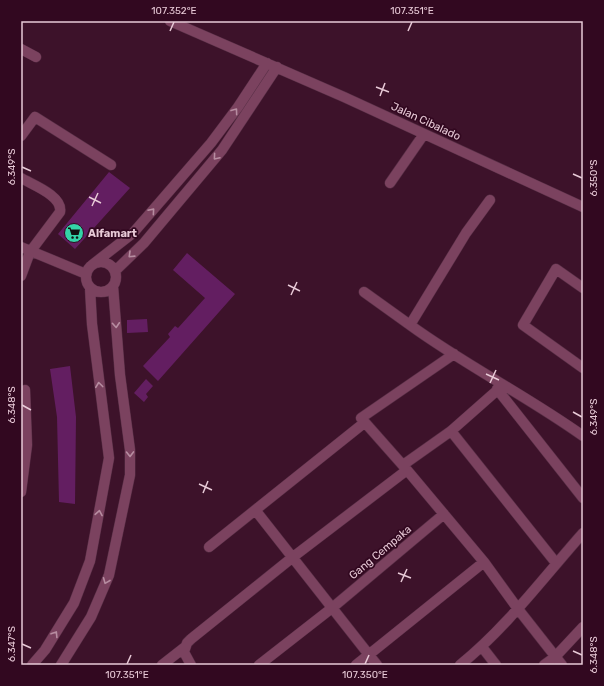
<svg xmlns="http://www.w3.org/2000/svg" width="604" height="686" viewBox="0 0 604 686" font-family="Rubik,sans-serif">
  <style>
    .building { fill: #631e61 }
    .lines { fill: none; stroke-linecap: round; stroke-linejoin: round }
    .minor-casing { stroke: #582f46; stroke-width: 11 }
    .minor { stroke: #7b425f; stroke-width: 10 }
    .oneway { stroke: #b78da1 }
    .ticks { fill: none; stroke: #e8cad7; stroke-width: 1.5 }
    .labels { text-anchor: middle; stroke-width: 3.5; stroke-linejoin: round; paint-order: stroke }
    .street-label { font-size: 11px; fill: #e8cad7; stroke: #320820 }
    .poi-label { font-size: 11px; font-weight: bold; fill: #e8cad7; stroke: #320820; text-anchor: start }
    .neatline { fill: none; stroke: #e8cad7; stroke-width: 1.5 }
    .ticks-label { font-size: 10px; text-anchor: middle; fill: #e8cad7 }
  </style>
  <rect width="100%" height="100%" fill="#3d122a"/>
  <!-- building -->
  <path class="building" d="M 109,172 L 130,188 L 75,249 L 58,234 Z
    M 187,253 L 235,294 L 158,381 L 143,366 L 170,337 L 168,334 L 175,326 L 178,328 L 205,298 L 173,270 Z
    M 147,319 L 148,332 L 127,333 L 127,320 Z
    M 70,366 L 76,417 L 75,504 L 59,502 L 57,417 L 50,369 Z
    M 146,379 L 153,386 L 146,394 L 148,397 L 144,402 L 134,393 Z"/>
  <g class="lines">
    <defs>
      <path id="minor" d="M 170,21 L 344,97 L 583,207
        M 21,49 L 36,57
        M 21,136 L 35,117 L 111,165
        M 21,178 C 33,185 63,196 60,212 L 30,252 L 21,276
        M 390,183 L 424,134
        M 490,200 L 466,233 L 410,325 C 465,365 527,396 583,436
        M 21,247 L 86,274
        M86 277a15 15 0 1 1 30 0a15 15 0 1 1-30 0Z
        M 92,265 L 133,233 L 211,143 L 238,107 L 267,63
        M 115,271 L 144,243 L 222,150 L 277,67
        M 583,288 L 556,269 L 523,325 L 583,368
        M 364,292 L 410,325
        M 454,354 L 361,418 L 407,470 L 484,562 L 518,609 L 562,665
        M 497,389 L 583,498
        M 451,431 L 556,563
        M 403,465 L 451,431 L 502,386
        M 21,492 L 27,445 L 25,390
        M 256,511 L 377,665
        M 209,547 L 364,423
        M 482,647 L 496,665
        M 32,665 L 45,650 L 74,603 L 90,561 L 109,458 L 92,324 L 90,288
        M 61,665 L 91,617 L 109,575 L 130,475 L 130,450 L 120,375 L 113,286
        M 162,665 L 185,647
        M 191,665 L 184,652 L 187,643 L 191,639 L 293,557 L 407,470
        M 259,665 L 332,608 L 444,514
        M 356,665 L 484,562
        M 460,665 C 507,627 543,578 583,533
        M 544,665 L 555,657 L 583,627"/>
    </defs>
    <!-- minor casing -->
    <use href="#minor" class="minor-casing"/>
    <!-- minor -->
    <use href="#minor" class="minor"/>
  </g>
  <!-- one-way arrows -->
  <defs><path id="oneway-chevron" d="M-2-3.5L2.5 0L-2 3.5" fill="none" stroke-width="1.6" stroke-linecap="round" stroke-linejoin="round"/></defs>
  <g class="oneway">
    <use href="#oneway-chevron" transform="translate(235 111) rotate(-54)"/>
    <use href="#oneway-chevron" transform="translate(216 157) rotate(130)"/>
    <use href="#oneway-chevron" transform="translate(152 211) rotate(-49)"/>
    <use href="#oneway-chevron" transform="translate(131 255) rotate(136)"/>
    <use href="#oneway-chevron" transform="translate(116 325) rotate(86)"/>
    <use href="#oneway-chevron" transform="translate(99 385) rotate(-97)"/>
    <use href="#oneway-chevron" transform="translate(130 454) rotate(89)"/>
    <use href="#oneway-chevron" transform="translate(99 513) rotate(-80)"/>
    <use href="#oneway-chevron" transform="translate(106 581) rotate(112)"/>
    <use href="#oneway-chevron" transform="translate(55 634) rotate(-58)"/>
  </g>
  <!-- ticks -->
  <path class="ticks" d="M 170,31 L 174,22M 408,31 L 412,22M 376,87 L 389,92M 380,96 L 385,83M 22,167 L 31,171M 573,174 L 582,178M 89,197 L 101,203M 92,206 L 98,193M 288,285 L 300,291M 291,295 L 297,282M 486,374 L 499,380M 490,383 L 496,370M 22,405 L 31,410M 573,412 L 582,417M 199,484 L 212,490M 203,493 L 208,481M 398,573 L 411,578M 401,582 L 407,569M 22,644 L 31,648M 573,651 L 582,655M 127,664 L 131,655M 365,664 L 369,655"/>
  <!-- icons -->
  <defs>
    <symbol id="supermarket-disc" viewBox="-11 -11 22 22"><circle r="9.5" fill="#34d4a8" stroke="#320820"/><path d="M-6-5.5h2.5l.6 2H6L4.5 2H-2.5L-4.4-4H-6ZM-1.5 3.2a1.3 1.3 0 1 0 .1 0ZM3 3.2a1.3 1.3 0 1 0 .1 0Z" fill="#111"/></symbol>
  </defs>
  <g fill-rule="evenodd">
    <use href="#supermarket-disc" x="63" y="222" width="22" height="22"/>
  </g>
  <g class="labels">
    <!-- street labels -->
    <g class="street-label">
      <text transform="translate(426 121) rotate(25)" y="4">Jalan Cibalado</text>
      <text transform="translate(380 552) rotate(-40)" y="4">Gang Cempaka</text>
    </g>
    <!-- poi labels -->
    <g class="poi-label">
      <text x="88" y="237">Alfamart</text>
    </g>
  </g>
  <!-- border -->
  <rect width="604" height="686" fill="none" stroke="#320820" stroke-width="44"/>
  <rect x="22" y="22" width="560" height="642" class="neatline"/>
  <g class="ticks-label">
    <text x="174" y="14">107.352°E</text>
    <text x="412" y="14">107.351°E</text>
    <text transform="translate(11 167) rotate(-90)" y="4">6.349°S</text>
    <text transform="translate(593 178) rotate(-90)" y="4">6.350°S</text>
    <text transform="translate(11 405) rotate(-90)" y="4">6.348°S</text>
    <text transform="translate(593 417) rotate(-90)" y="4">6.349°S</text>
    <text transform="translate(11 644) rotate(-90)" y="4">6.347°S</text>
    <text transform="translate(593 655) rotate(-90)" y="4">6.348°S</text>
    <text x="127" y="678">107.351°E</text>
    <text x="365" y="678">107.350°E</text>
  </g>
</svg>
